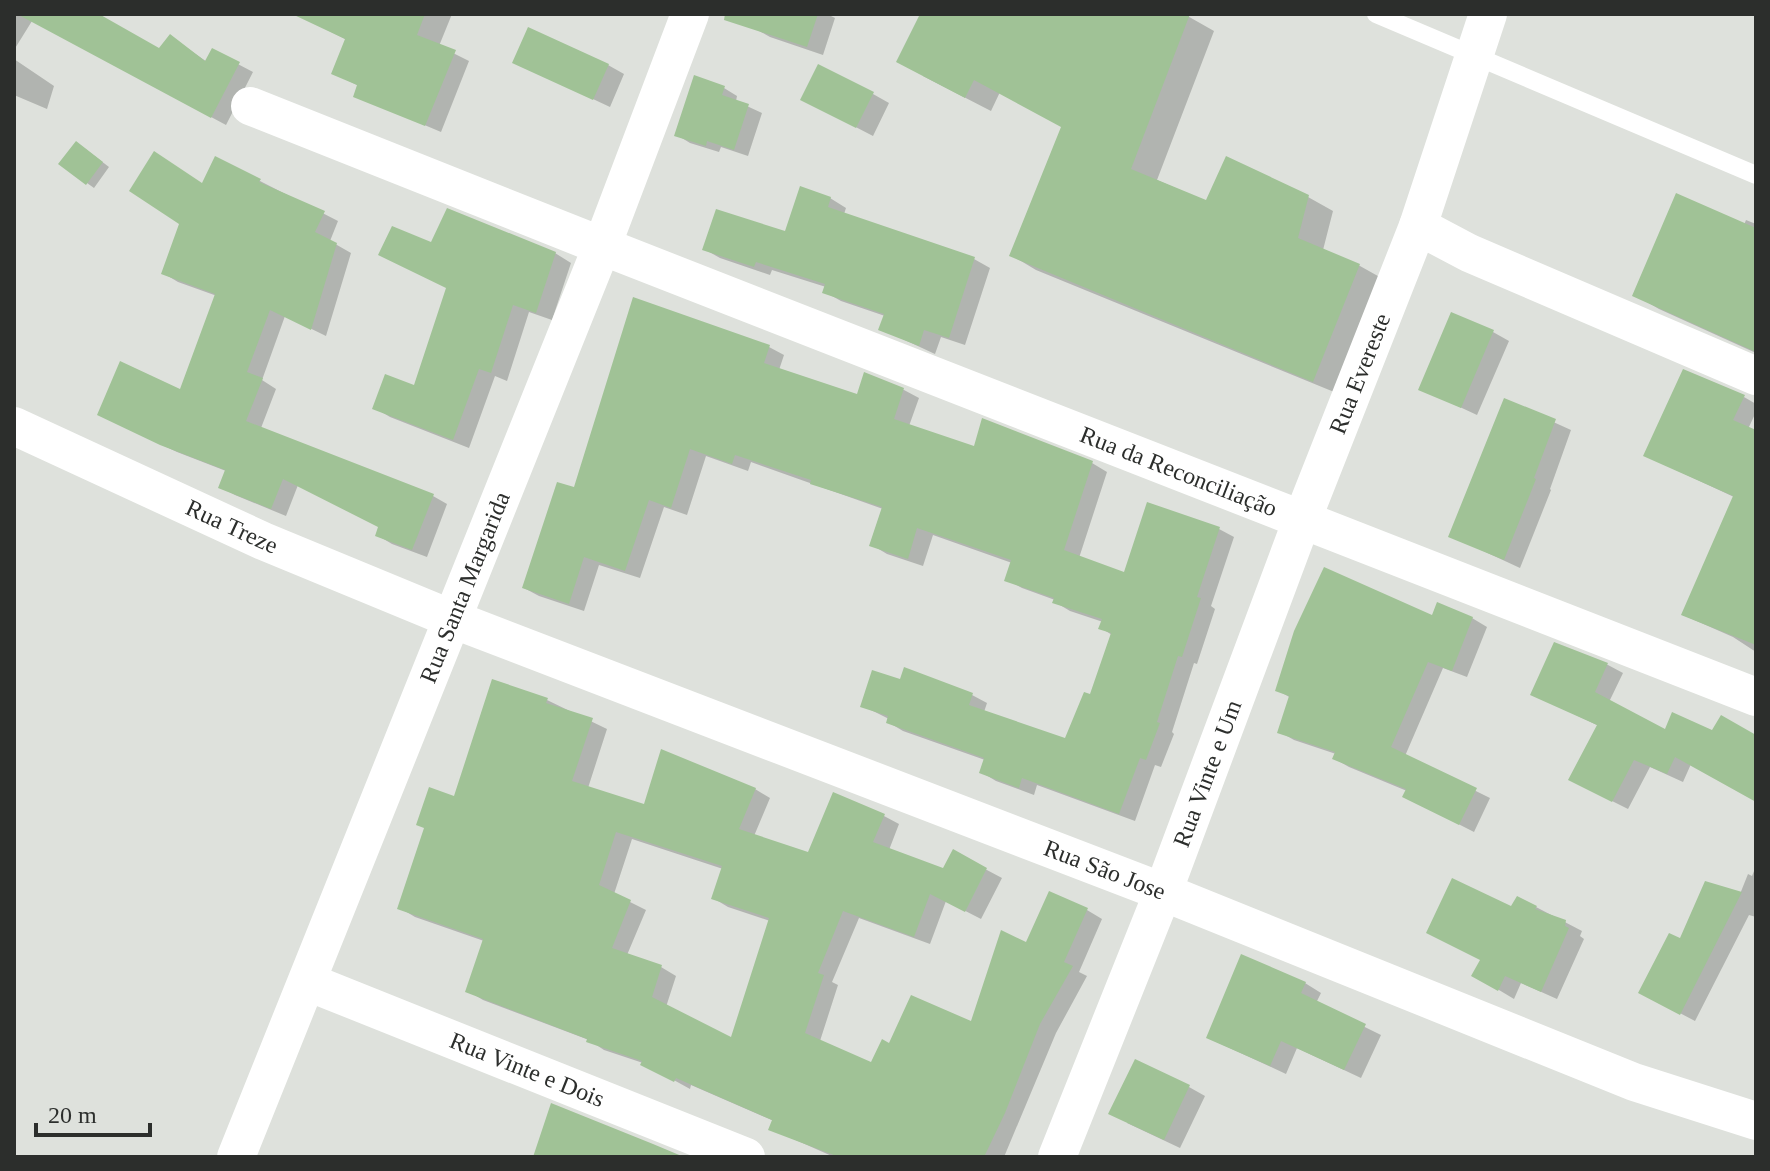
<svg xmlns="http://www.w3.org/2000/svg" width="1770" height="1171" viewBox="0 0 1770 1171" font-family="Georgia,serif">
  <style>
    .shadow { fill: #0003; fill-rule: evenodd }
    .building { fill: #a0c296; fill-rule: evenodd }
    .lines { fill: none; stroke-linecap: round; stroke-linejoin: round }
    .service { stroke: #fff; stroke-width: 18 }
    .minor { stroke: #fff; stroke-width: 38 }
    .labels { text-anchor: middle; stroke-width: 6; stroke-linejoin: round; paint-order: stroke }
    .street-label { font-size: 24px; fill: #2c2e2c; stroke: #dee1dc }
  </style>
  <rect width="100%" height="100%" fill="#dee1dc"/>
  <!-- shadow -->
  <path class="shadow" d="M 14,14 L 95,14 L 159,50 L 170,36 L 207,62 L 213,51 L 253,72 L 226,125 L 32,21 L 14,50 Z
    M 296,14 L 452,14 L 439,46 L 469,61 L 441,132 L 356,96 L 359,86 L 333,73 L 347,40 Z
    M 759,14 L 827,14 L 835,18 L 823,55 L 770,37 L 754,28 Z
    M 922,14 L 1184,14 L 1214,31 L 1157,180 L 1207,202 L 1308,197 L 1333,211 L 1323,250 L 1360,266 L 1385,280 L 1339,394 L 1036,270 L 1011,255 L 1063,127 L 1000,92 L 991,111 L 923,76 Z
    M 14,59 L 54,86 L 47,109 L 14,95 Z
    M 514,62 L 608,65 L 624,74 L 610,107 Z
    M 724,88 L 737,96 L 736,101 L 762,113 L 748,156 L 721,147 L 719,152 L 690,143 L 677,135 Z
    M 873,94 L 889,103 L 873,136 L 819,108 Z
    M 84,148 L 109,167 L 94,188 L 87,183 Z
    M 260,181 L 338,221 L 330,241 L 351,253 L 326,336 L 285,316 L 262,380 L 276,389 L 261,428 L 433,496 L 447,504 L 427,557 L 392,544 L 377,535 L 380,527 L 298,485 L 286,516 L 235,495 L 220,487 L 226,471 L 177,452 L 114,422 L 182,391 L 217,296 L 178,282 L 163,273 L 203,185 Z
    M 830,198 L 846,208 L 844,214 L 974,259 L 990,268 L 965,345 L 941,337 L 935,354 L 881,329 L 885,316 L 841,301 L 825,292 L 826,287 L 772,270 L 770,275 L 720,258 L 704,249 L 786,234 Z
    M 1746,220 L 1756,224 L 1756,353 L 1659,309 L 1635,295 L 1744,225 Z
    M 432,245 L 555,253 L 571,263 L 552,320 L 529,312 L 507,381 L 495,376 L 469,448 L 390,417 L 375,408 L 416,387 L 448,288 Z
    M 1493,332 L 1509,341 L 1477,415 L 1421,389 Z
    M 769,347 L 784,355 L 779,370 L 858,396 L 865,375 L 904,390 L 919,398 L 909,426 L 975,448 L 1092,463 L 1107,472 L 1079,558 L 1126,574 L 1219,529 L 1234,537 L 1211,606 L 1215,609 L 1197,664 L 1194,663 L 1172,732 L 1174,734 L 1161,767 L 1155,765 L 1135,821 L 1037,785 L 1034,795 L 996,781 L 981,772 L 985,760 L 903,731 L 888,722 L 889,719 L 863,706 L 901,682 L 972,695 L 987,703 L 984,712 L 1066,741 L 1091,697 L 1112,635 L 1101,628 L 1103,622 L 1070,611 L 1055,602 L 1055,600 L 1022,588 L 1007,580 L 1012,563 L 933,535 L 923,566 L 887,554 L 872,545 L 883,509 L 751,462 L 748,471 L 706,456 L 687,515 L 664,507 L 640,578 L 599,565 L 584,611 L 539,596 L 524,588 L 576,490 Z
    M 1744,397 L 1756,404 L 1756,412 L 1748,429 L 1756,432 L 1756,652 L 1733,637 L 1683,615 L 1734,497 L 1646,456 Z
    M 1505,400 L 1571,430 L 1550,489 L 1551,490 L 1520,568 L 1451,536 Z
    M 1433,618 L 1472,618 L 1487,627 L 1467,677 L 1443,668 L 1405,756 L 1490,798 L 1474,832 L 1419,804 L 1407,791 L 1349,767 L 1335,759 L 1336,754 L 1294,740 L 1280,732 L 1291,698 L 1277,690 Z
    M 1555,644 L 1608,665 L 1623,673 L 1609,702 L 1666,731 L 1756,737 L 1756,800 L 1691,764 L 1683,782 L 1650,767 L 1628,809 L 1586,788 L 1599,726 L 1532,694 Z
    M 547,700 L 607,729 L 588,788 L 645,807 L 755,789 L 770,798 L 754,836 L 809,855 L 884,816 L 899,824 L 889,850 L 944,871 L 953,852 L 1002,878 L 981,919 L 946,901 L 930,944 L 859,918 L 832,982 L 838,985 L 820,1041 L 872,1064 L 890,1046 L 972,1024 L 1027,945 L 1087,910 L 1102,919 L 1079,972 L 1087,976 L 1056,1033 L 1004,1157 L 834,1157 L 771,1129 L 774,1121 L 691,1085 L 690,1089 L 643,1063 L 604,1050 L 589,1040 L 483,1000 L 468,991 L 484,941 L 415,917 L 400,908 L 455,798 ZM 632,839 L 723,869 L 713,898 L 728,907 L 770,921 L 732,1040 L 666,1007 L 676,976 L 661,967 L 627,955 L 646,910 L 614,894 Z
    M 1756,866 L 1756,917 L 1749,915 L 1695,1021 L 1655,1000 L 1681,941 L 1740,894 L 1748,874 L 1752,876 Z
    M 1536,907 L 1582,931 L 1580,936 L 1584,939 L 1557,999 L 1521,983 L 1514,999 L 1474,975 L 1512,909 Z
    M 1305,983 L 1321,993 L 1316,1003 L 1381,1035 L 1361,1078 L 1297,1048 L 1286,1074 L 1208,1038 Z
    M 1189,1087 L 1205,1096 L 1180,1148 L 1127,1123 Z"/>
  <!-- building -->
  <path class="building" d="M 17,14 L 99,14 L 159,48 L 170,34 L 205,61 L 212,48 L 240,62 L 211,118 Z
    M 292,14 L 425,14 L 417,35 L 456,50 L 425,126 L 353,97 L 357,85 L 331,74 L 345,39 Z
    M 725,14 L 818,14 L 807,47 L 724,20 Z
    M 920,14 L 1190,14 L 1131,169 L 1206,200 L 1226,156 L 1309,195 L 1298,238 L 1360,264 L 1313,382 L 1009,256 L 1061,127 L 974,80 L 965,98 L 896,62 Z
    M 528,27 L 609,64 L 593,100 L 512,63 Z
    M 818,64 L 874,92 L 856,128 L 800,100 Z
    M 694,75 L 725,86 L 722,95 L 749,104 L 734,150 L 707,141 L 706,146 L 674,136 Z
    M 76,141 L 103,162 L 86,185 L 58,164 Z
    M 154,151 L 202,183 L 215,156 L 261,179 L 259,182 L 325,211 L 315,232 L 337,243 L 311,330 L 270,310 L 247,372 L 263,378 L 246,421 L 434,494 L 412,550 L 375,536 L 378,527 L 283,479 L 271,509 L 218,488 L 225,470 L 160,445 L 97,415 L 120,361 L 180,389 L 215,294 L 161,274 L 179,224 L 129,191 Z
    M 800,186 L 831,197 L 828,207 L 975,257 L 949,338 L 924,330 L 919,346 L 878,330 L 884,314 L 822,293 L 825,284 L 756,262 L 754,267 L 702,250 L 716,209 L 785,231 Z
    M 1676,193 L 1756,228 L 1756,352 L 1632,296 Z
    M 447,208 L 556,252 L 536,313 L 513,305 L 491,373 L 479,369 L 453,440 L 372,409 L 385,374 L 414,385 L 446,288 L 378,255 L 392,226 L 431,242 Z
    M 633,297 L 770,345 L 764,363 L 857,394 L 864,372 L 904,388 L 894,419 L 974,446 L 982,418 L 1093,461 L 1064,550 L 1124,572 L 1147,502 L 1220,527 L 1197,597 L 1201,598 L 1182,657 L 1178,656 L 1157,722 L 1160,723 L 1146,760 L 1140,758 L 1119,814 L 1022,778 L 1019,788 L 979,773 L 984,758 L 886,723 L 888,716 L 860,707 L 872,670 L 900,679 L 904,667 L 973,693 L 969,705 L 1065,738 L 1084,692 L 1090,694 L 1111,633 L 1098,629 L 1102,619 L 1052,603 L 1054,598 L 1004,581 L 1011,560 L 917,528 L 908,559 L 869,546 L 882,507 L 810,484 L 811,480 L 735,455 L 732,464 L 690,449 L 671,508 L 649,500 L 625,571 L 584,557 L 569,604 L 522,588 L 557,482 L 574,487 Z
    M 1451,312 L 1494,330 L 1461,408 L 1418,390 Z
    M 1683,369 L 1745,395 L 1733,420 L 1756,430 L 1756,645 L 1681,615 L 1733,496 L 1643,456 Z
    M 1504,398 L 1556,419 L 1534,478 L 1536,479 L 1504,560 L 1448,537 Z
    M 1324,567 L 1432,615 L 1437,602 L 1473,617 L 1452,671 L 1428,662 L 1391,747 L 1477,788 L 1459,825 L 1402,797 L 1406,789 L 1332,759 L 1335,752 L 1277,733 L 1289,696 L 1275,691 L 1294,631 Z
    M 1554,642 L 1608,663 L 1595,692 L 1665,729 L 1672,712 L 1712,730 L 1721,715 L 1756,735 L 1756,802 L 1675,757 L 1667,774 L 1634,760 L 1612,802 L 1568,780 L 1597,725 L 1530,695 Z
    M 492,679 L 548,698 L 546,703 L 593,718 L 572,781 L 644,804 L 661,749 L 756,788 L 739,829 L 808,852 L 833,792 L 885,814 L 873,842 L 943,868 L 953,849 L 987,868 L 965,912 L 930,894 L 914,937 L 843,911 L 818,973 L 824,975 L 805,1033 L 871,1062 L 882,1039 L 889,1043 L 911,995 L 971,1021 L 1001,930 L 1026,942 L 1049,891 L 1088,908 L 1064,962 L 1073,966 L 1040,1024 L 1005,1113 L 984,1157 L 839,1157 L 768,1130 L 772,1120 L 676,1078 L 674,1082 L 640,1065 L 642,1061 L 586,1042 L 587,1039 L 465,992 L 483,939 L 397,909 L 424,828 L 416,825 L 429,787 L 454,796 ZM 616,832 L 722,866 L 711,899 L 769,918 L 731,1037 L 652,997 L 662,965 L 612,948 L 631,900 L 599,885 Z
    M 1452,878 L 1511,906 L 1517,896 L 1537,906 L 1535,909 L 1566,920 L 1565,926 L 1569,928 L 1541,992 L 1505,976 L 1498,991 L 1471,976 L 1480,960 L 1426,933 Z
    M 1705,881 L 1742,892 L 1680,1015 L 1638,993 L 1669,933 L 1680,938 Z
    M 1241,954 L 1306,982 L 1301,993 L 1366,1024 L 1344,1070 L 1281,1041 L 1270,1066 L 1206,1038 Z
    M 1135,1059 L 1190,1085 L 1164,1140 L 1108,1114 Z
    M 551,1103 L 653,1144 L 684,1157 L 533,1157 Z"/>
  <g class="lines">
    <!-- service -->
    <path class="service" d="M 1376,14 L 1756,175"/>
    <!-- minor -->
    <g class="minor">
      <path id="s1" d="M 250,106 L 602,246 L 1756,697"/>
      <path d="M 1418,226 L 1469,253 L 1756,376"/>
      <path id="s2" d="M 14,426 L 263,541 L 452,619 L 1163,892 L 1634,1082 L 1756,1121"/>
      <path id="s3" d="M 308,982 L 746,1157"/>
      <path id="s4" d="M 236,1157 L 602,246 L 690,14"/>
      <path id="s5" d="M 1057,1157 L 1163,892 L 1302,520 L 1418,226 L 1488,14"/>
    </g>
  </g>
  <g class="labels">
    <!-- street labels -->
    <g class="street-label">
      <text dy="8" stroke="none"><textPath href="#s5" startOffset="840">Rua Evereste</textPath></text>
      <text dy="8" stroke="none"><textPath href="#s1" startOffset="998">Rua da Reconciliação</textPath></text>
      <text dy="8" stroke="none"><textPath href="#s2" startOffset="240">Rua Treze</textPath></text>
      <text dy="8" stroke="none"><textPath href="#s4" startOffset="614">Rua Santa Margarida</textPath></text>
      <text dy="8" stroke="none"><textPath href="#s5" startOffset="412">Rua Vinte e Um</textPath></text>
      <text dy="8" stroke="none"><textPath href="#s2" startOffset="1178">Rua São Jose</textPath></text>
      <text dy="8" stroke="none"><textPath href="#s3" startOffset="236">Rua Vinte e Dois</textPath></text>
    </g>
  </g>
  <!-- border -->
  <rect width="1770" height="1171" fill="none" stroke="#2c2e2c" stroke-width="32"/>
  <!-- scale -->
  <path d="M36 1123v12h114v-12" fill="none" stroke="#2c2e2c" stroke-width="4"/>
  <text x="48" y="1123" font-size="24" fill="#2c2e2c" stroke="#dee1dc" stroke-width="6" paint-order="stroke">20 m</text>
</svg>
